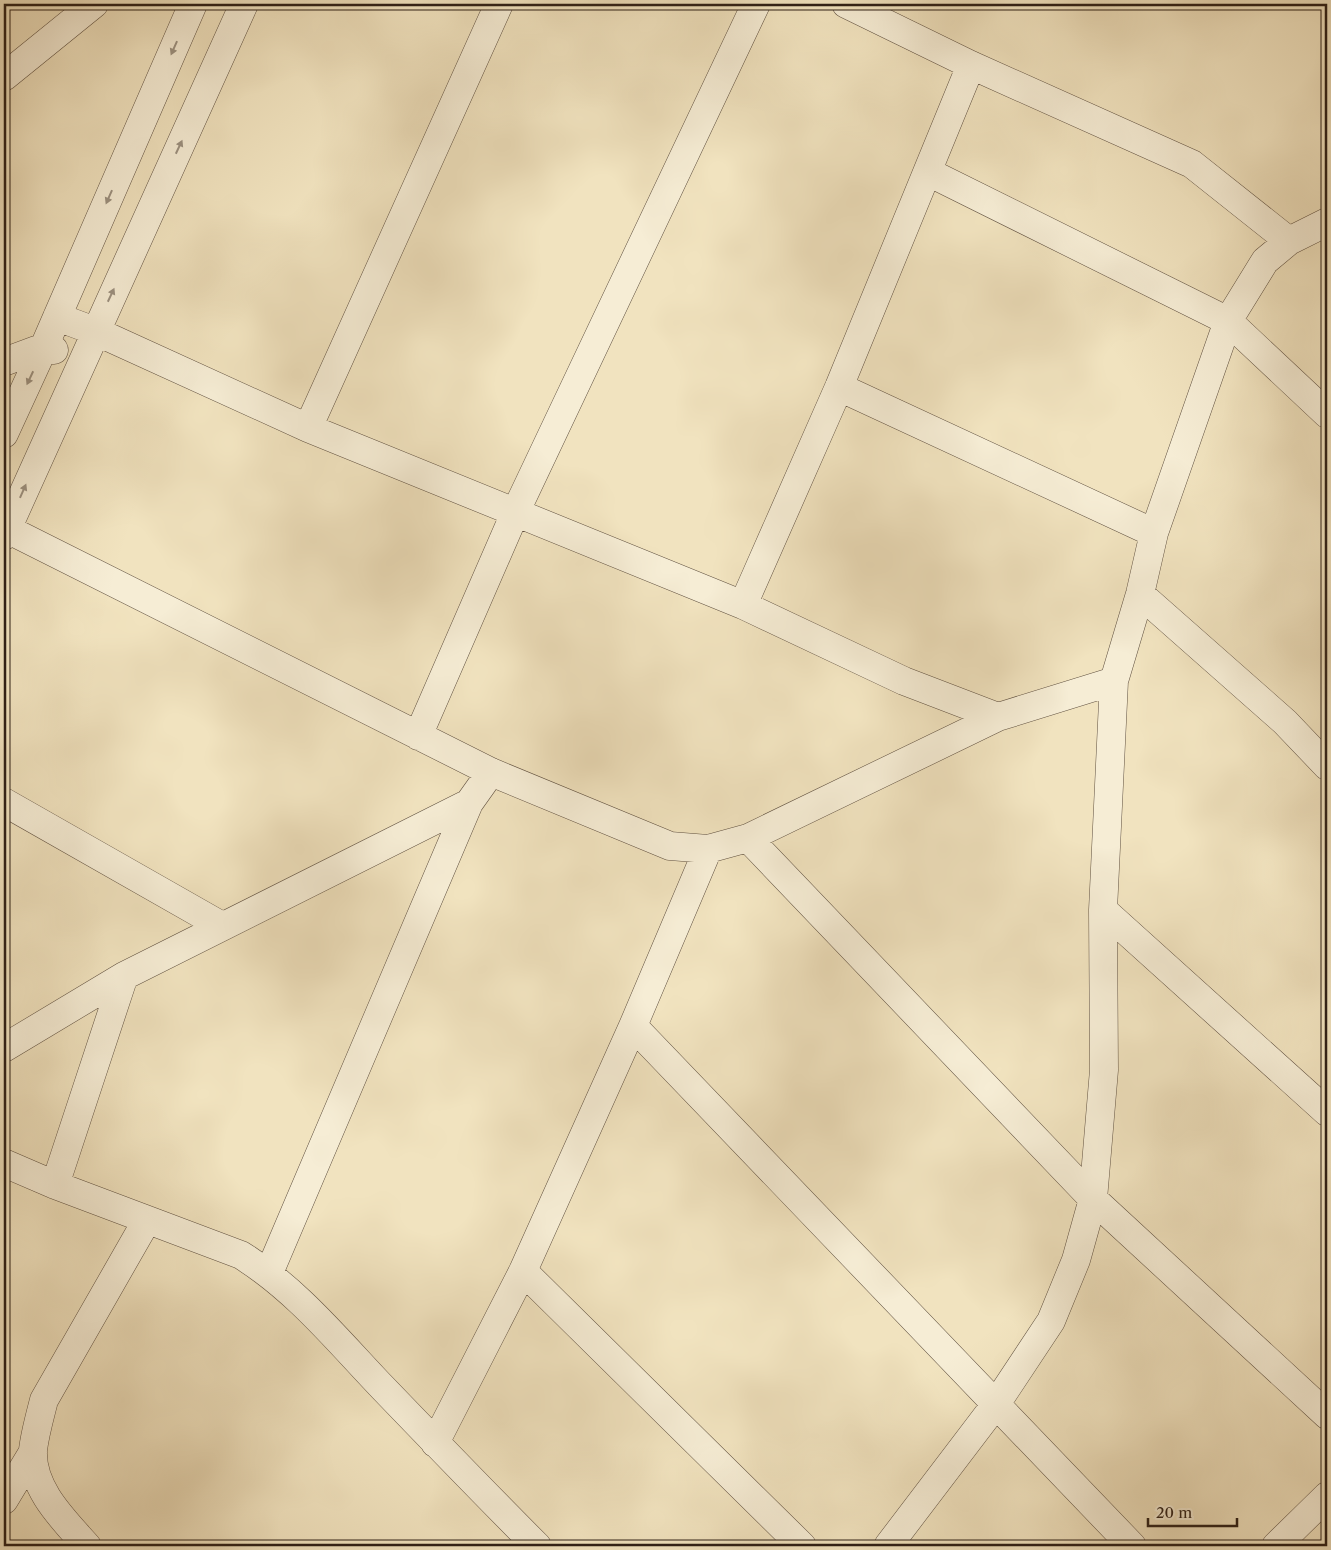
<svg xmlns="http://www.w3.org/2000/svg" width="1331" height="1550" viewBox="0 0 1331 1550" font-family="'Libre Caslon Text',serif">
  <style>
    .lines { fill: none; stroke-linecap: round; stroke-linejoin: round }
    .minor-casing { stroke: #605141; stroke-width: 29 }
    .minor { stroke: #f6edd5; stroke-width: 28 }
    .oneway { fill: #9c9180 }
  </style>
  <rect width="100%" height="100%" fill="#f1e3bf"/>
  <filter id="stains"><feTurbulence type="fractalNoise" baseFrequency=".004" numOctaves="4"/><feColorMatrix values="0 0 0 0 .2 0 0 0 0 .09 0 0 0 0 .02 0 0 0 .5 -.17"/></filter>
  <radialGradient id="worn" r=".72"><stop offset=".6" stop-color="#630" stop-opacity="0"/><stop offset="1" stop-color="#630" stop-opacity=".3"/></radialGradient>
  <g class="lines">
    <defs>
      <path id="minor" d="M 846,4 L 971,65 L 1192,164 L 1289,241
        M 4,77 L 94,4
        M 928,172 L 1228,321 L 1327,414
        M 57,317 L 95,331 L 308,428 L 743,605 L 904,681 L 998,717
        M 4,362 L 44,347 L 54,350
        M 839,387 L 1154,533
        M 308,428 L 499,4
        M 4,434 L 44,347 L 193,4
        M 7,529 L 491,772 L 670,846 L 708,849 L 748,838 L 998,717 L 1114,681
        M 4,536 L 244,4
        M 1140,594 L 1285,722 L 1327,766
        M 743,605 L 839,387 L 971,65
        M 418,736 L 515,513 L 756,4
        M 4,802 L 222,926
        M 748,838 L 1093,1199 L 1327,1415
        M 1103,910 L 1327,1112
        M 633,1026 L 1132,1546
        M 4,1048 L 124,976 L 469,803
        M 4,1163 L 55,1185 L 241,1255 C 297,1290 338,1341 383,1388 C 434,1441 485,1494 537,1546
        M 55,1185 L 124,976
        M 523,1271 L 802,1546
        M 269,1273 L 469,803 L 491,772
        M 435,1443 L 523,1271 L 633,1026 L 708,849
        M 4,1500 L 33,1452
        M 87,1546 C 64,1520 31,1489 33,1450 C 35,1433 40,1416 44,1400 L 147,1220
        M 888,1546 L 996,1404 L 1051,1321 L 1076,1260 L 1093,1199 L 1104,1070 L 1103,910 L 1114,681 L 1140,594 L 1154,533 L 1228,321 L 1265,261 L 1289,241 L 1327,222
        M 1276,1546 L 1327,1496"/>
    </defs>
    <!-- minor casing -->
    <use href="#minor" class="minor-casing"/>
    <!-- minor -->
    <use href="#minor" class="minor"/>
  </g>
  <!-- one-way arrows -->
  <defs><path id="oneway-solid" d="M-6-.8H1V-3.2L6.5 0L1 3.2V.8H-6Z" transform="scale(1.25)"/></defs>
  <g class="oneway">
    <use href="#oneway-solid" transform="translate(174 48) rotate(114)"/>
    <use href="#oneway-solid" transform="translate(179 147) rotate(-65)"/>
    <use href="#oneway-solid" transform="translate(109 197) rotate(114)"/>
    <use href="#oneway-solid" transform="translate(111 295) rotate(-65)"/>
    <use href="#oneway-solid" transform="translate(30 378) rotate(115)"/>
    <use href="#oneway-solid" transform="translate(23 491) rotate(-66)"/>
  </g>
  <!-- margin -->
  <rect width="1331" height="1550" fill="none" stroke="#f1e3bf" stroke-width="20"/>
  <rect x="5" y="5" width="1321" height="1540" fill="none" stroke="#2f2017" stroke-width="2.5"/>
  <rect x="10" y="10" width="1311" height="1530" fill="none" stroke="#2f2017"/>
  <!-- scale -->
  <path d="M1148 1518v8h89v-8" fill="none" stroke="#2f2017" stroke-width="2.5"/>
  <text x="1156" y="1518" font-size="15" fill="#2f2017" stroke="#f6edd5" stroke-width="4" paint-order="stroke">20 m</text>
  <rect width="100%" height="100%" filter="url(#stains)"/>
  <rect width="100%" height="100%" fill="url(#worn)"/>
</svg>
